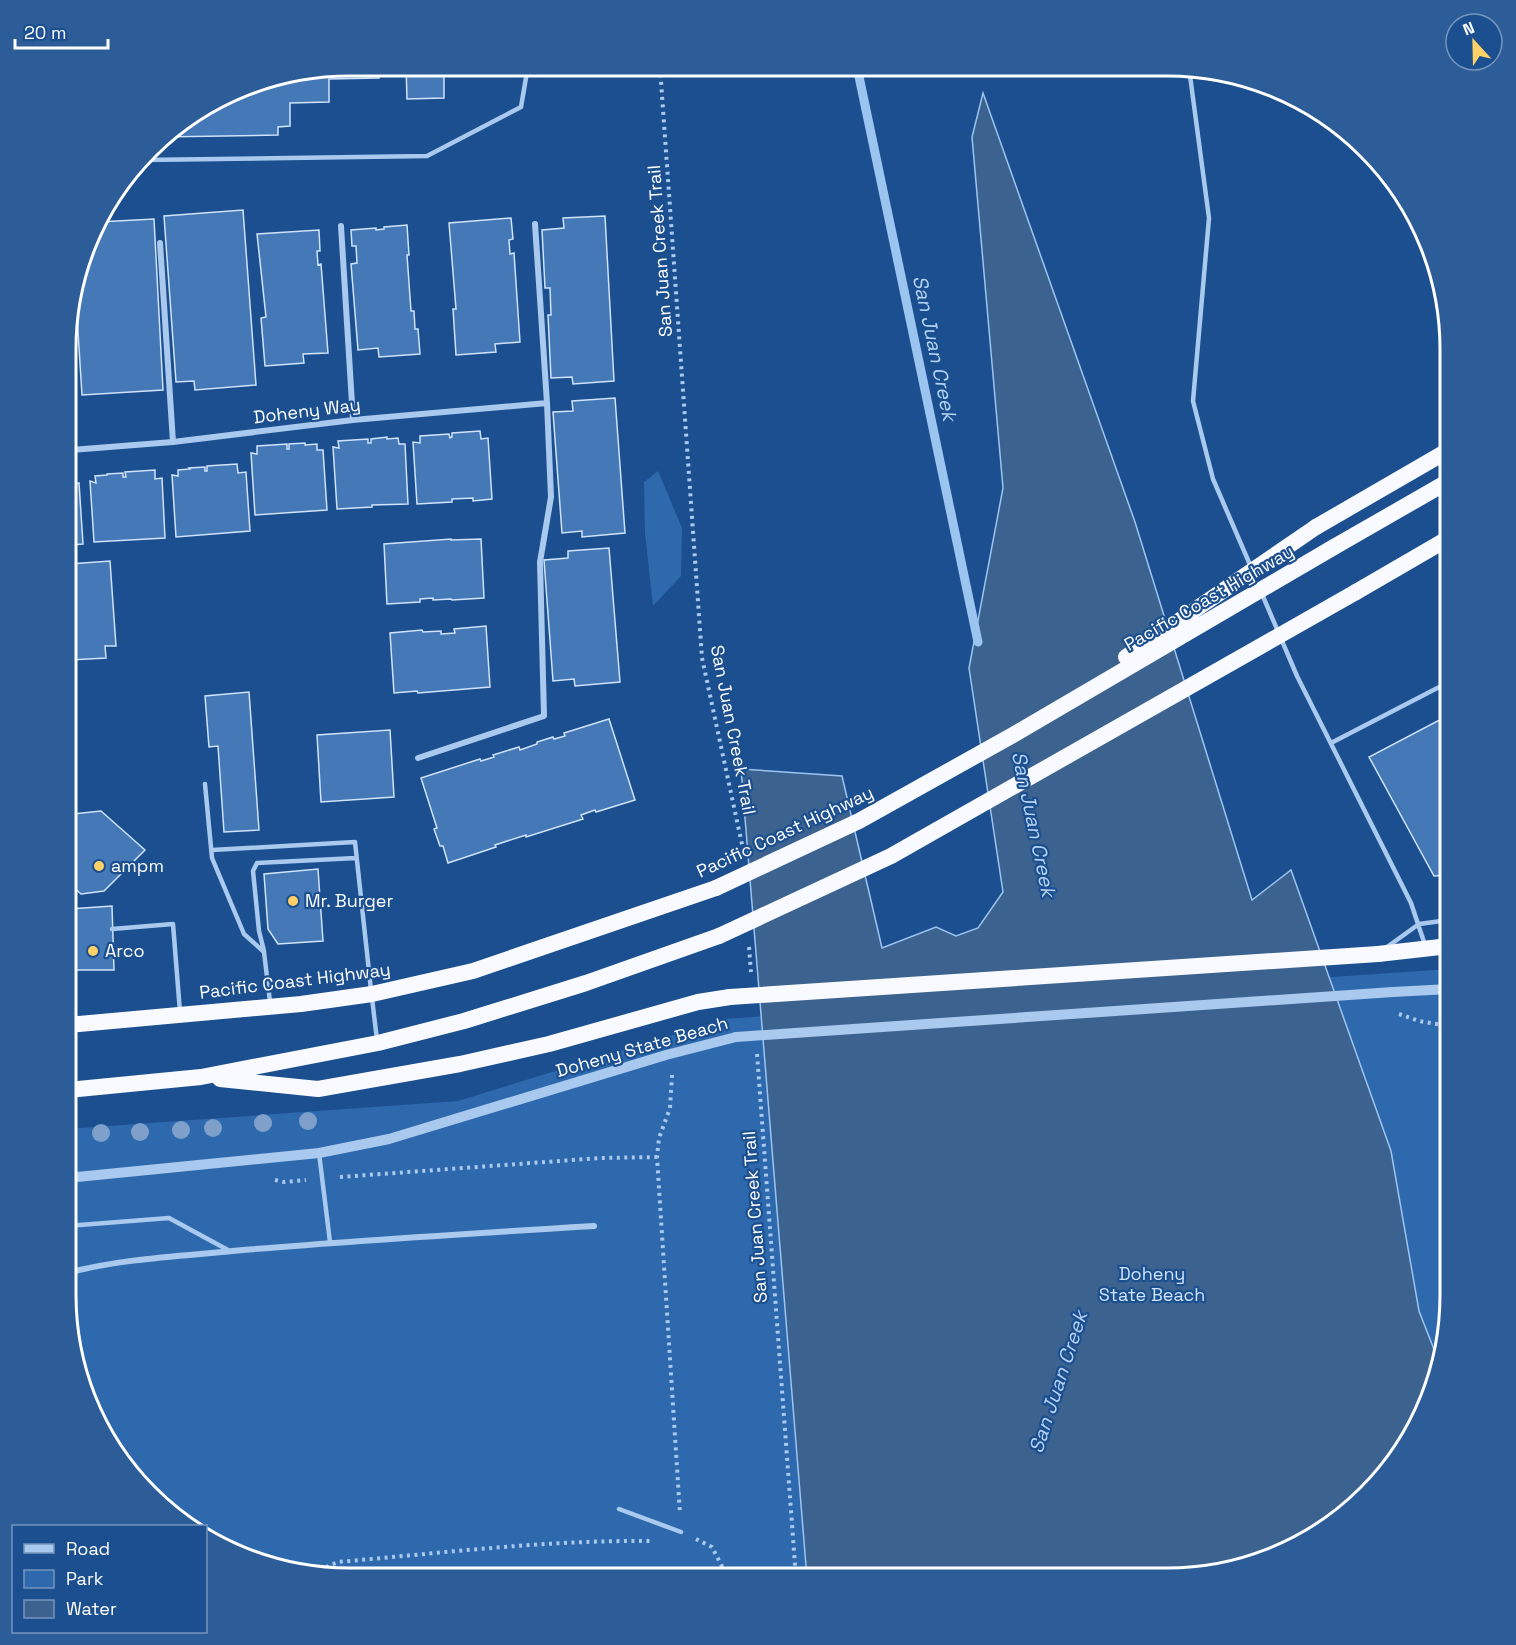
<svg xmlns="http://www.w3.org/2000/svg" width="1516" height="1645" viewBox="0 0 1516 1645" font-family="'Space Grotesk',sans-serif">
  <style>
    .green { fill: #2e69ad }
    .water { fill: #3c6290; stroke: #9cc4f0; stroke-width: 1.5 }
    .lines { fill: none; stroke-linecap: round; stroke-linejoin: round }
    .stream { stroke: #9cc4f0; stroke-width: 9 }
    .building { fill: #4478b7; stroke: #cfe3fa; stroke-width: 1.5 }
    .path { stroke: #a9c9ee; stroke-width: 4; stroke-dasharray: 3 4.5; stroke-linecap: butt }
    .service { stroke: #a9c9ee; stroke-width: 4.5 }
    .minor { stroke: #a9c9ee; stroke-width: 6 }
    .tertiary { stroke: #a9c9ee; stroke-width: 10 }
    .trunk { stroke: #f8faff; stroke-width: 16 }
    .tertiary-bridge { stroke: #a9c9ee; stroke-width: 10 }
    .trunk-bridge { stroke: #f8faff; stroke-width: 16 }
    .tree { fill: #7ea0ca }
    .poi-dot { fill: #ffd166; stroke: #1b4f8f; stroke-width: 2 }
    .labels { text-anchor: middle; stroke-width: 4.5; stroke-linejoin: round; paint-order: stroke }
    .street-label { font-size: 18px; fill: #fff; stroke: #1b4f8f }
    .poi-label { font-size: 18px; fill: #fff; stroke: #1b4f8f; text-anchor: start }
    .park-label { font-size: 18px; fill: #cfe3fa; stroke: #1b4f8f }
    .water-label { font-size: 20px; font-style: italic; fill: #b5d3f5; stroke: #1b4f8f }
    .rim { fill: none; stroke: #fff; stroke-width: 3 }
  </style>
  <rect width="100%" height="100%" fill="#1b4f8f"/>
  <!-- green -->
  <path class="green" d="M 658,471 L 682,528 L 681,576 L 653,606 L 645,533 L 644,482 Z
    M 1449,969 L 1449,1314 L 1412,1437 L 1324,1531 L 1258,1564 L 1185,1578 L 331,1578 L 207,1541 L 206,1539 L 206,1526 L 192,1526 L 114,1453 L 81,1387 L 67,1314 L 67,1129 L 458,1101 L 724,1019 Z"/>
  <!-- water -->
  <path class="water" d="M 983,93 L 1135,522 L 1252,900 L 1291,870 L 1391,1151 L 1419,1311 L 1437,1357 L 1412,1437 L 1324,1531 L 1258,1564 L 1185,1578 L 807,1578 L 741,769 L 842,776 L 882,948 L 936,927 L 956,936 L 978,928 L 1003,892 L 969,668 L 1003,488 L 972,137 Z"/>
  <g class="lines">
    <!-- stream -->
    <path class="stream" d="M 857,67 L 978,642"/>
  </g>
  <!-- building -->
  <path class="building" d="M 349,66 L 379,66 L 379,78 L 329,79 L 329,102 L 290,103 L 290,126 L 278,127 L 278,135 L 162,137 L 258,81 Z
    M 406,66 L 490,66 L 490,68 L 444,69 L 444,98 L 407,99 Z
    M 243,210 L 256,385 L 195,390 L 194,381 L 176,382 L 164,216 Z
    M 605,216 L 614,381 L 573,384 L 572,377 L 551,378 L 548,315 L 551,315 L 550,288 L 545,288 L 542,230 L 564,228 L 563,218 Z
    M 511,218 L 513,239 L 509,240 L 510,254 L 514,253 L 520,342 L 495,344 L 496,352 L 456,355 L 453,309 L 456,309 L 449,223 Z
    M 154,219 L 163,390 L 82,395 L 75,284 L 98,222 Z
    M 407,225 L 409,255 L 407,255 L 411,311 L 414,311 L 415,329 L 418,329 L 420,354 L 379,357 L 378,348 L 358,350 L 351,264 L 357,263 L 356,246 L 352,246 L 351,230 L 376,228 L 376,230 L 384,229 L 384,227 Z
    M 319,230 L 320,251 L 317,251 L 318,265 L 321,264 L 328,353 L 303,354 L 304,363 L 265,366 L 261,318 L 266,317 L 257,234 Z
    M 615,398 L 625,533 L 582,537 L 582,531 L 562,533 L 553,412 L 573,411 L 572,401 Z
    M 480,431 L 481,439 L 488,438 L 492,499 L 473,501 L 473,498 L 452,499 L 452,502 L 417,504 L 413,442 L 420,443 L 420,436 L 449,434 L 450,438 L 452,437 L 452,433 Z
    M 387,437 L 387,439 L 398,438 L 399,444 L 405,444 L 408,504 L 372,505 L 372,507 L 337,509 L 333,447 L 339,448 L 338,441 L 368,439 L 368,443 L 371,443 L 371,439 Z
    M 305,443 L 305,445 L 317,444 L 317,450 L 323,450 L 327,510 L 255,515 L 251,453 L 257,454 L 257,446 L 287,444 L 287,449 L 289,449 L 289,444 Z
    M 237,464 L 238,473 L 246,472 L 250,531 L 176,537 L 172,475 L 178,476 L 178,470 L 190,469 L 189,468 L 205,467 L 205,471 L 207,471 L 207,466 Z
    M 155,470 L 155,479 L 162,478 L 165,538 L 94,542 L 90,481 L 96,483 L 95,476 L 107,475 L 107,474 L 123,473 L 123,477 L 126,477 L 125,472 Z
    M 71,476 L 73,476 L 74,484 L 79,483 L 83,544 L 70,545 Z
    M 451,539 L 451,540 L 481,539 L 484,598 L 452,600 L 451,599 L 433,600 L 433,598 L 420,599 L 420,602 L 387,604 L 384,544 Z
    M 609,548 L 620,682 L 575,686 L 574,679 L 553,681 L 544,560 L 568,558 L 568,551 Z
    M 110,561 L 116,646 L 105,646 L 106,658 L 70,660 L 70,564 Z
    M 486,626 L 490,687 L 418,693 L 417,691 L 394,693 L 390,633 L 422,630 L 423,632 L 441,631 L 441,634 L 455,633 L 454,629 Z
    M 249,692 L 259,830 L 224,832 L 218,746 L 209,747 L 205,696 Z
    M 1449,715 L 1449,875 L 1434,876 L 1369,757 Z
    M 609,719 L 635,800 L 596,812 L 595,810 L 581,815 L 583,819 L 526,837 L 526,835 L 495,845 L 496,847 L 448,863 L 443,846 L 440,846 L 434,829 L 437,828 L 421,778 L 480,759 L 481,761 L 494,757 L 493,755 L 519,747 L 520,750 L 537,744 L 537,742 L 553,737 L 554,739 L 565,736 L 564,733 Z
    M 390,730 L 394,797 L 321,802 L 317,735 Z
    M 101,811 L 145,850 L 104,891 L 81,894 L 69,883 L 69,819 L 73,814 Z
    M 318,869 L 323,941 L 278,944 L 268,929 L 264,874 Z
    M 112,906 L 114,970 L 73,970 L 69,909 Z"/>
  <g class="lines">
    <!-- path -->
    <path class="path" d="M 660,67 L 702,658 L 743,849
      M 749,947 L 751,972
      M 1399,1014 L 1419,1021 L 1449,1026
      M 757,1054 L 796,1578
      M 672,1075 L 670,1108 L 659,1138 L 657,1157 L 680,1514
      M 340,1177 L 600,1158 L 657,1157
      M 275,1180 L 284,1182 L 306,1180
      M 696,1539 L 712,1547 L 728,1578
      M 284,1561 L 289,1566
      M 312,1573 L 338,1562 C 442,1553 546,1540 650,1541"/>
    <!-- service -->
    <path class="service" d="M 1189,68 L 1209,218 L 1193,401 L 1213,479 L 1251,567
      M 143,160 L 427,156 L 521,107 L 528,66
      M 1262,594 L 1297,676 L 1411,903 L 1425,945
      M 1331,743 L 1449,682
      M 205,784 L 212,858 L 244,934 L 264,952 L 270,1002
      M 212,850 L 355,842 L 371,990
      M 112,929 L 173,924 L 180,1012
      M 68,932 L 71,932
      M 1387,947 L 1419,924 L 1449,920
      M 264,951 L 259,931 L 253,871 L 257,863 L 356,858
      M 372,998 L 377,1040
      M 319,1153 L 330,1242
      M 67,1226 L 169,1218 L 228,1250
      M 619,1509 L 681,1532"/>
    <!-- minor -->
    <path class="minor" d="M 341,226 L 353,420
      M 160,243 L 173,442
      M 71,450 L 173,442 L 353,420 L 547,403
      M 418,758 L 544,716 L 540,562 L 551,497 L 547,403 L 535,224
      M 67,1273 C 124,1258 185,1256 243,1250 C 360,1240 477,1233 594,1226"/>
    <!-- tertiary -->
    <path class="tertiary" d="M 1393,992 L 1449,989
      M 67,1178 L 319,1153 L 389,1139 L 666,1055 L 736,1037"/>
    <!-- trunk -->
    <path class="trunk" d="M 1316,527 L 1449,450
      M 1334,547 L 1449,481
      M 1356,592 L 1449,538
      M 1378,954 L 1449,946
      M 68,1025 L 301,1004 L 372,994 L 473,971 L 716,888
      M 220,1079 L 318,1089 L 460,1064 L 549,1044 L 698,1002 L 730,997
      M 68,1090 L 201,1077 L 378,1043 L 464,1021 L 586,983 L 719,936"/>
    <!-- tertiary-bridge -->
    <path class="tertiary-bridge" d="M 736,1037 L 1393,992"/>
    <!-- trunk-bridge -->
    <path class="trunk-bridge" d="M 1126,657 L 1316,527
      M 716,888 L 859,821 L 1013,735 L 1334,547
      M 719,936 L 891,856 L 1356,592
      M 730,997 L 1378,954"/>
  </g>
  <!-- trees -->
  <g class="tree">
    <circle cx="308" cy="1121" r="9"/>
    <circle cx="263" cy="1123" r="9"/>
    <circle cx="213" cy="1128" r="9"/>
    <circle cx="181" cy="1130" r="9"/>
    <circle cx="140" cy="1132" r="9"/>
    <circle cx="101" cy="1133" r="9"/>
  </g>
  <!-- markers -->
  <g class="poi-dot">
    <circle cx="99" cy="866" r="6"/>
    <circle cx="293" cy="901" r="6"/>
    <circle cx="93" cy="951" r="6"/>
  </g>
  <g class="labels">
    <!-- street labels -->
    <g class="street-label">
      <text transform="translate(660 251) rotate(-94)" y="6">San Juan Creek Trail</text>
      <text transform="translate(307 411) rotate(-7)" y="6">Doheny Way</text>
      <text transform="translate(1209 598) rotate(-30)" y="6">Pacific Coast Highway</text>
      <text transform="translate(733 730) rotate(79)" y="6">San Juan Creek Trail</text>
      <text transform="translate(785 832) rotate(-25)" y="6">Pacific Coast Highway</text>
      <text transform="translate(295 981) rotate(-7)" y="6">Pacific Coast Highway</text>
      <text transform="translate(642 1047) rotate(-16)" y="6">Doheny State Beach</text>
      <text transform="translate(755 1217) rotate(-94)" y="6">San Juan Creek Trail</text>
    </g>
    <!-- poi labels -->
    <g class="poi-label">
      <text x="111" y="872">ampm</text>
      <text x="305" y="907">Mr. Burger</text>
      <text x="105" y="957">Arco</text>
    </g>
    <!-- park labels -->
    <g class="park-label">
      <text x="1152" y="1280">Doheny<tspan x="1152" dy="21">State Beach</tspan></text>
    </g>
    <!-- water labels -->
    <g class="water-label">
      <text transform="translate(935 348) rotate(78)" y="7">San Juan Creek</text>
      <text transform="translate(1034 824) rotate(78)" y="7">San Juan Creek</text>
      <text transform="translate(1058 1382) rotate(-72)" y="7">San Juan Creek</text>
    </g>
  </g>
  <!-- crop -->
  <path d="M0 0H1516V1645H0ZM349 76H1167A273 273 0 0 1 1440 349V1295A273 273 0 0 1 1167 1568H349A273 273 0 0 1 76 1295V349A273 273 0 0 1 349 76Z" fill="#2d5d98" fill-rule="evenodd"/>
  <path class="rim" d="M349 76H1167A273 273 0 0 1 1440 349V1295A273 273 0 0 1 1167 1568H349A273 273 0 0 1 76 1295V349A273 273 0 0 1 349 76Z"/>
  <!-- legend -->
  <rect x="12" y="1525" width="195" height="108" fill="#1b4f8f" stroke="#7695bc" stroke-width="1.5"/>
  <rect x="24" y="1544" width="30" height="9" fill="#a9c9ee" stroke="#7695bc" stroke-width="1.5"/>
  <text x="66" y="1555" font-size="18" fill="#ffffff">Road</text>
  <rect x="24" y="1570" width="30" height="18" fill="#2e69ad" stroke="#7695bc" stroke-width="1.5"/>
  <text x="66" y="1585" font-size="18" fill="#ffffff">Park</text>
  <rect x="24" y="1600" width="30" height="18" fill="#3c6290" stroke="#7695bc" stroke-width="1.5"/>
  <text x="66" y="1615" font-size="18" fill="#ffffff">Water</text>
  <!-- north arrow -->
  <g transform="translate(1474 42) rotate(338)"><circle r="28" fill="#1b4f8f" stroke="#7695bc" stroke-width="1.5"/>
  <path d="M0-4.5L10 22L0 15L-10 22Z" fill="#ffd166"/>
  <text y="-9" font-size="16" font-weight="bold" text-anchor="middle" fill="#ffffff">N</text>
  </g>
  <!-- scale -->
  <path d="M15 39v9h93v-9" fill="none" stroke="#ffffff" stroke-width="3"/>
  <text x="24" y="39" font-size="18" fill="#ffffff" stroke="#1b4f8f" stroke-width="4.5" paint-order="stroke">20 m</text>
</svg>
